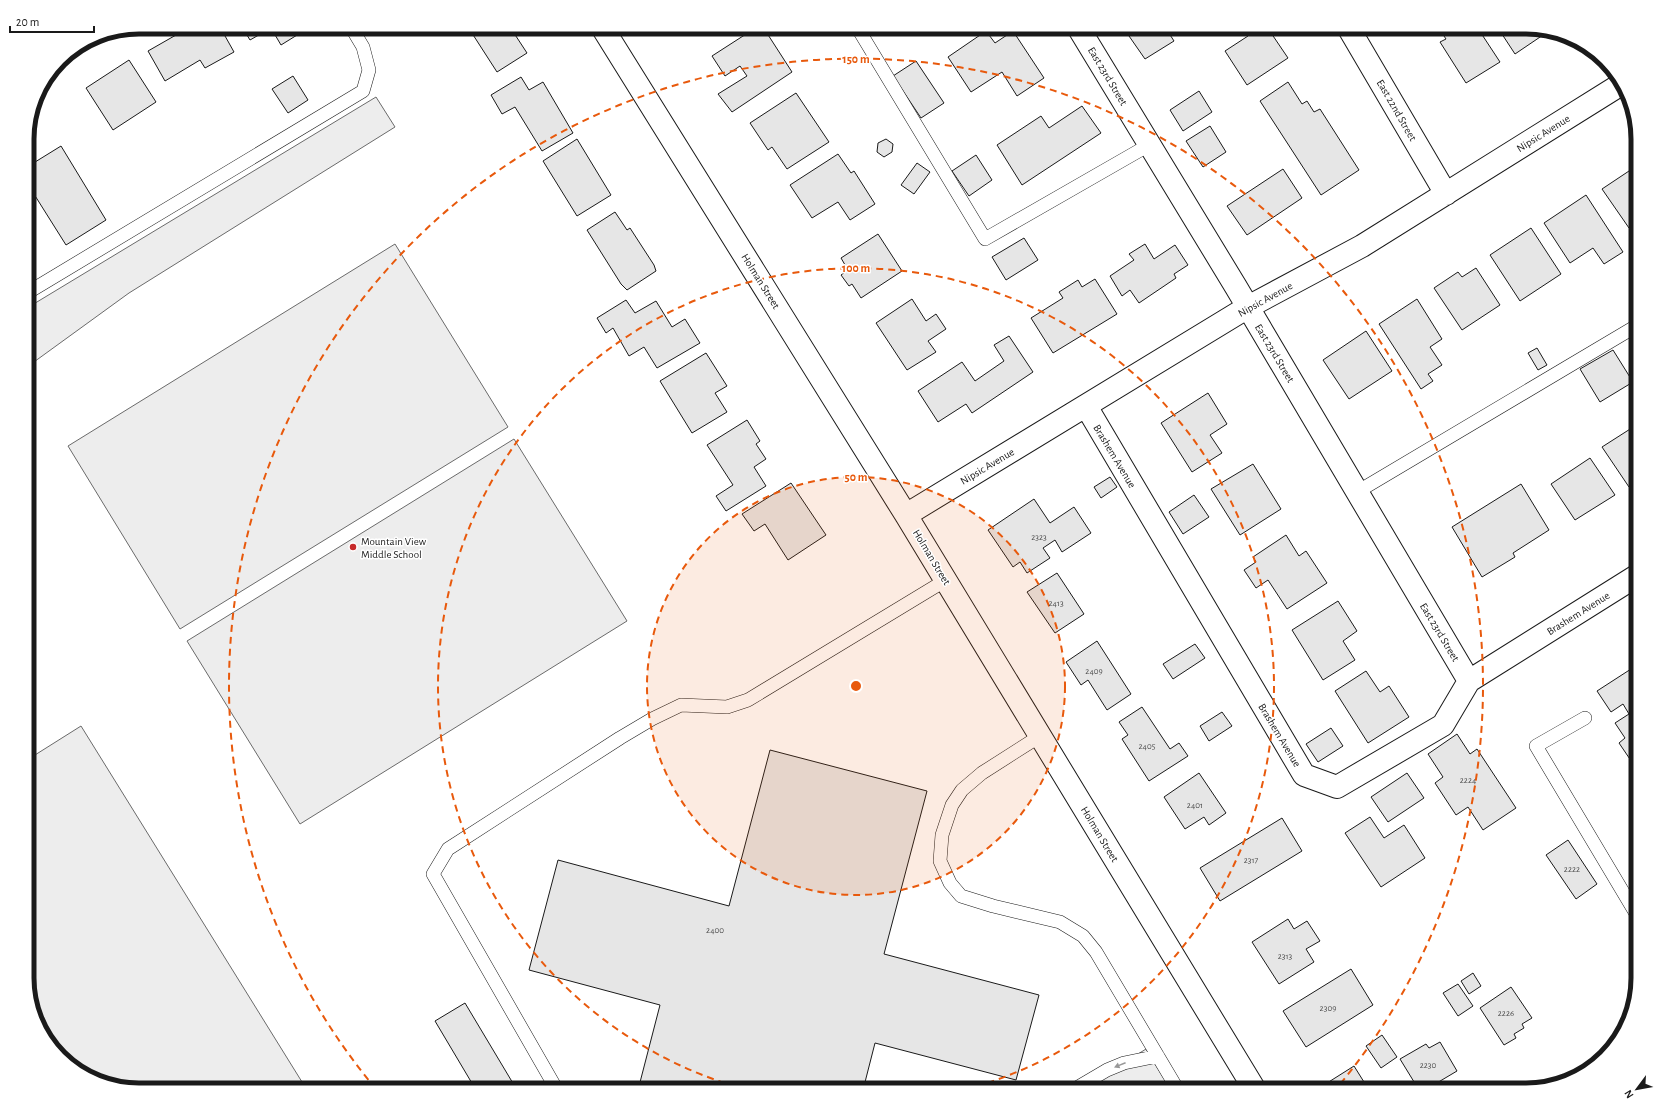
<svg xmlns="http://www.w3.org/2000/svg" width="1665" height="1117" viewBox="0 0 1665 1117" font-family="'Alegreya Sans',sans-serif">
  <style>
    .built { fill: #ededed; stroke: #6a6a6a }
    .building { fill: #e6e6e6; stroke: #1a1a1a }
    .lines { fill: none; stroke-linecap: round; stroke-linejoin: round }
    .service-casing { stroke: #1a1a1a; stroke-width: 14 }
    .minor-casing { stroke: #1a1a1a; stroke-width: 24 }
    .service { stroke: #fff; stroke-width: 13 }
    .minor { stroke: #fff; stroke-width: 22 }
    .oneway { fill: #989898 }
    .ring { fill: none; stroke: #e8590c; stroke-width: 2; stroke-dasharray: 7 5 }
    .poi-dot { fill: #c62828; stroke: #fff; stroke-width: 1.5 }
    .labels { text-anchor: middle; stroke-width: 3; stroke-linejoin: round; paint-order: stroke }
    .number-label { font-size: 9px; fill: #4d4d4d }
    .street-label { font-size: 11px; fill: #1a1a1a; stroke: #fff }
    .poi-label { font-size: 11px; fill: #1a1a1a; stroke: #fff; text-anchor: start }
    .rim { fill: none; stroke: #1a1a1a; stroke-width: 5 }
    .centre { fill: #e8590c; stroke: #fff; stroke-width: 2 }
    .ring-label { font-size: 12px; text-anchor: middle; font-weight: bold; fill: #e8590c; stroke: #fff; stroke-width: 3; stroke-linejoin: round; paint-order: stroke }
  </style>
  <rect width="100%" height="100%" fill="#fff"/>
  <!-- built -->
  <path class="built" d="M 376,97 L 395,127 L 129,293 L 27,367 L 27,308 Z
    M 395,244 L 508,427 L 180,629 L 68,446 Z
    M 514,439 L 627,621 L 300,824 L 187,641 Z
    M 81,726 L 307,1090 L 139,1090 L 77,1071 L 42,1034 L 27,985 L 27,760 Z
    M 1146,1049 L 1171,1090 L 1080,1090 Z"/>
  <!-- building -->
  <path class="building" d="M 190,27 L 220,27 L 234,52 L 205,68 L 200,60 L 165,81 L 148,51 Z
    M 242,27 L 310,27 L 281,45 L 271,28 L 250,40 Z
    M 468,27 L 510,27 L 527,53 L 497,72 Z
    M 757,27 L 763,27 L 792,72 L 732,112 L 718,94 L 747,76 L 740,66 L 725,76 L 712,56 Z
    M 930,27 L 949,27 L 936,35 Z
    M 1143,27 L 1165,27 L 1174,41 L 1145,59 L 1129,36 Z
    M 1241,27 L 1267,27 L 1288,58 L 1247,85 L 1225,51 L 1248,36 Z
    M 1438,27 L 1477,27 L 1500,62 L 1466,83 L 1440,42 L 1446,39 Z
    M 1526,27 L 1546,33 L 1515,54 L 1498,28 Z
    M 986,31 L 995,43 L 1013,31 L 1044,78 L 1017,96 L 1002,72 L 971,92 L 948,57 Z
    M 129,60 L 156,102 L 113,130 L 86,88 Z
    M 916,61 L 944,103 L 921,118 L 893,76 Z
    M 293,76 L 308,100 L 288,113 L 272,89 Z
    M 521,77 L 529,90 L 543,82 L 573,133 L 542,151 L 515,107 L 502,114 L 491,95 Z
    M 1288,82 L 1302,104 L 1307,101 L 1314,112 L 1320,109 L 1359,170 L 1321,195 L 1260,101 Z
    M 1199,91 L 1212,112 L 1183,131 L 1170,110 Z
    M 796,93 L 829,142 L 787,169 L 772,147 L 768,150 L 750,123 Z
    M 1082,106 L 1101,133 L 1022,185 L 997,145 L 1041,116 L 1049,128 Z
    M 1210,126 L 1226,152 L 1203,167 L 1186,141 Z
    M 577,139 L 611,195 L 577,216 L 543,161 Z
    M 886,139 L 893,144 L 892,152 L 884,157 L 877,152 L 878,143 Z
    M 61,146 L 106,220 L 66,245 L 27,183 L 27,167 Z
    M 838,154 L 851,173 L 854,171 L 875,204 L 850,220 L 838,202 L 812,218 L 790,185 Z
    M 976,155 L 992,180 L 969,196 L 952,171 Z
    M 917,163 L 930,172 L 914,194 L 901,185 Z
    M 1638,165 L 1638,223 L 1629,228 L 1602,189 Z
    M 1283,169 L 1302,198 L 1247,235 L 1227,206 Z
    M 1586,195 L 1623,252 L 1604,264 L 1593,248 L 1570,263 L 1544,223 Z
    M 615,212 L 627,230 L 630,228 L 654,265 L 656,271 L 627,290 L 621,284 L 587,230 Z
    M 1531,228 L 1561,274 L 1520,301 L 1490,255 Z
    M 878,234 L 902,271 L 861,298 L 852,284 L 849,286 L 841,275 L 848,270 L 841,258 Z
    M 1024,238 L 1038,260 L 1006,280 L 992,257 Z
    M 1145,244 L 1154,259 L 1175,245 L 1188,265 L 1174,274 L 1176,278 L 1139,303 L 1130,290 L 1122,296 L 1110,276 L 1134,260 L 1129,254 Z
    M 1476,268 L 1500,305 L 1462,330 L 1434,288 L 1458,272 L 1462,277 Z
    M 1095,279 L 1117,314 L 1053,353 L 1031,318 L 1063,298 L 1059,292 L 1078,280 L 1082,287 Z
    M 912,299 L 926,321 L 936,314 L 946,329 L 928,341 L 936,352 L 907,370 L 876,323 Z
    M 1417,299 L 1442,339 L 1430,347 L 1442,365 L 1428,374 L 1433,381 L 1421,389 L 1379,324 Z
    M 626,300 L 635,313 L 656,301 L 672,327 L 685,319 L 700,343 L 657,368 L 644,347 L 629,356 L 613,328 L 606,333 L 597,318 Z
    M 1366,331 L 1392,371 L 1349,399 L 1323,360 Z
    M 1009,336 L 1033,372 L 972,413 L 966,404 L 938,422 L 918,391 L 962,362 L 975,381 L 1004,361 L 994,345 Z
    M 1537,348 L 1547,365 L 1538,370 L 1528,353 Z
    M 1613,350 L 1633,382 L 1600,402 L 1580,369 Z
    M 706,353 L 727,386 L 715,393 L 727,412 L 692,433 L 660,381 Z
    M 1208,393 L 1227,424 L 1210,435 L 1222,453 L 1192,472 L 1161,423 Z
    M 747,420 L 760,441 L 756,444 L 766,459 L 754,467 L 766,486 L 726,511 L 716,496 L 733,485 L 707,445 Z
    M 1638,424 L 1638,481 L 1629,487 L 1602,447 Z
    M 1590,458 L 1615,495 L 1575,520 L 1551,484 Z
    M 1253,464 L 1281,509 L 1240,535 L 1211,489 Z
    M 1110,477 L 1117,487 L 1101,498 L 1094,487 Z
    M 791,483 L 826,535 L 788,560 L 765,524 L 754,531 L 742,514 Z
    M 1521,484 L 1549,530 L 1513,553 L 1515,557 L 1482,577 L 1452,527 Z
    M 1194,495 L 1209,517 L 1183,534 L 1169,512 Z
    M 1034,499 L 1050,523 L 1074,507 L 1091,533 L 1062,552 L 1055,540 L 1043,548 L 1050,558 L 1027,573 L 1020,562 L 1013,567 L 988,530 Z
    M 1286,535 L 1299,556 L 1306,551 L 1327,583 L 1287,609 L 1268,580 L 1256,588 L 1244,570 L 1256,562 L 1253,557 Z
    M 1057,573 L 1084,614 L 1055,633 L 1027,592 Z
    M 1338,601 L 1357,631 L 1343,641 L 1355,660 L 1323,680 L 1292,630 Z
    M 1097,641 L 1131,694 L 1107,710 L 1088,680 L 1081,685 L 1066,662 Z
    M 1195,644 L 1205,658 L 1173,679 L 1163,664 Z
    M 1631,669 L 1638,679 L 1638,771 L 1619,743 L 1625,738 L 1615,723 L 1629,714 L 1623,704 L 1611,712 L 1597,691 Z
    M 1366,671 L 1380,692 L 1389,686 L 1409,717 L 1368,743 L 1335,691 Z
    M 1142,707 L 1170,749 L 1179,743 L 1188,756 L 1149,781 L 1122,739 L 1128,735 L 1119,722 Z
    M 1222,712 L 1232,726 L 1209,741 L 1200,726 Z
    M 1331,728 L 1343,746 L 1318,762 L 1306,744 Z
    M 1457,734 L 1470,754 L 1477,749 L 1516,808 L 1483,830 L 1468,807 L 1456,815 L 1435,783 L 1443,777 L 1428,754 Z
    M 770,750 L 927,791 L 884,954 L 1039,995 L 1016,1080 L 875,1043 L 863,1090 L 638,1090 L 660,1005 L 529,970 L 558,860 L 729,906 Z
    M 1199,773 L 1226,813 L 1209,825 L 1204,817 L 1185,829 L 1164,797 Z
    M 1407,773 L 1424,798 L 1388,822 L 1371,797 Z
    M 1370,817 L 1384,838 L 1404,825 L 1425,858 L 1381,887 L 1345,833 Z
    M 1282,818 L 1302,851 L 1220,901 L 1200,868 Z
    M 1568,840 L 1597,884 L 1576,899 L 1546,855 Z
    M 1288,919 L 1294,929 L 1307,921 L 1320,941 L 1306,949 L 1314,962 L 1279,984 L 1252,942 Z
    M 1351,969 L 1373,1005 L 1306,1047 L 1283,1011 Z
    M 1473,973 L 1481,986 L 1469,994 L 1461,981 Z
    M 1458,984 L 1473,1006 L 1458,1016 L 1443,993 Z
    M 1511,987 L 1532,1018 L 1522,1024 L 1524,1028 L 1514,1034 L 1516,1038 L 1504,1045 L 1480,1008 Z
    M 465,1003 L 517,1090 L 476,1090 L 435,1021 Z
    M 1382,1035 L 1397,1057 L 1381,1068 L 1366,1046 Z
    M 1440,1042 L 1457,1071 L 1425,1090 L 1419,1090 L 1400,1059 L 1426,1044 L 1429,1048 Z
    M 1354,1066 L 1369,1090 L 1316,1090 Z"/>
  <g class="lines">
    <defs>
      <path id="service" d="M 857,27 L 985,239 L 1149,145
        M 27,293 L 363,91 L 369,70 L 363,47 L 351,27
        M 1357,492 L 1638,325
        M 1585,718 L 1536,746 L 1638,917
        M 1040,736 L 982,773 L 962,790 L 952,805 L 942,835 L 940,861 L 950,883 L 961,896 L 993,906 L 1060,922 L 1083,936 L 1096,952 L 1178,1090
        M 557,1090 L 433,874 L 448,849 L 620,738 L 652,719 L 681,705 L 727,707 L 748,700 L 946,580
        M 1073,1090 L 1107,1070 L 1124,1063 L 1158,1056"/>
      <path id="minor" d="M 602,27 L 906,515 L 1255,1090
        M 1078,27 L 1236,287 L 1469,681
        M 1348,27 L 1446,194
        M 1086,406 L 1304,775 L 1337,787 L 1443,725 L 1469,681 L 1638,575
        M 906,515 L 1248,307 L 1362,246 L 1623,83"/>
    </defs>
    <!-- service casing -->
    <use href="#service" class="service-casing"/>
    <!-- minor casing -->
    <use href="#minor" class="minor-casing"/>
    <!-- service -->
    <use href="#service" class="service"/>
    <!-- minor -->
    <use href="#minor" class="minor"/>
  </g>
  <!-- one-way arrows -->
  <defs><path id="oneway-solid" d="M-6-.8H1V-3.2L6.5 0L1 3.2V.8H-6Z"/></defs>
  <use class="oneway" href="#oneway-solid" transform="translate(1120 1065) rotate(158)"/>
  <!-- distance rings -->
  <circle cx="856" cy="686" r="209" fill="#e8590c" fill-opacity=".12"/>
  <g class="ring">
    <circle cx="856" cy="686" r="209"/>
    <path d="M748 1090A418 418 0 1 1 964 1090"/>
    <path d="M376 1089A627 627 0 1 1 1336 1089"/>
  </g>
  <!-- markers -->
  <circle class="poi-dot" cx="353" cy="547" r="4"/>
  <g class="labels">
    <!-- number labels -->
    <g class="number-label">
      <text x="1039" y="540">2323</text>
      <text x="1056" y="606">2413</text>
      <text x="1094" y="674">2409</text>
      <text x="1147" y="749">2405</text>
      <text x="1468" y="783">2224</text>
      <text x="1195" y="808">2401</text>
      <text x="1251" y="863">2317</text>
      <text x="1572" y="872">2222</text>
      <text x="715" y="933">2400</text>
      <text x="1285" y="959">2313</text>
      <text x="1328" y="1011">2309</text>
      <text x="1506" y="1016">2226</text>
      <text x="1428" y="1068">2230</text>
    </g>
    <!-- street labels -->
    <g class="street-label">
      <text transform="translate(1108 76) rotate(59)" y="4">East 23rd Street</text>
      <text transform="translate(1397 110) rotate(60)" y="4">East 22nd Street</text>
      <text transform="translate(1543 133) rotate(-32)" y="4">Nipsic Avenue</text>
      <text transform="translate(761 281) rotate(58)" y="4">Holman Street</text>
      <text transform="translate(1265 299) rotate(-29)" y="4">Nipsic Avenue</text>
      <text transform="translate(1275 353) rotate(59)" y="4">East 23rd Street</text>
      <text transform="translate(1115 456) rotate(59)" y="4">Brashem Avenue</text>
      <text transform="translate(987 466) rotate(-31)" y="4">Nipsic Avenue</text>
      <text transform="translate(932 557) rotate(59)" y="4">Holman Street</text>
      <text transform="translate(1578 613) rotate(-32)" y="4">Brashem Avenue</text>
      <text transform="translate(1440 632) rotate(59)" y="4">East 23rd Street</text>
      <text transform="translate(1280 735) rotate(59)" y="4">Brashem Avenue</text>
      <text transform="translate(1100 834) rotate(59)" y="4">Holman Street</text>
    </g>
    <!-- poi labels -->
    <g class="poi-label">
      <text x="361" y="545">Mountain View<tspan x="361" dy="13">Middle School</tspan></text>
    </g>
  </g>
  <!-- crop -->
  <path d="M0 0H1665V1117H0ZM139 34H1526A105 105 0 0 1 1631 139V978A105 105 0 0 1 1526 1083H139A105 105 0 0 1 34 978V139A105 105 0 0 1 139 34Z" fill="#fff" fill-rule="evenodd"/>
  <path class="rim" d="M139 34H1526A105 105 0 0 1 1631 139V978A105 105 0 0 1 1526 1083H139A105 105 0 0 1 34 978V139A105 105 0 0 1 139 34Z"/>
  <circle cx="856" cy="686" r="6" class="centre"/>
  <g class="ring-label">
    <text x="856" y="63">150 m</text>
    <text x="856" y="272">100 m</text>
    <text x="856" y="481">50 m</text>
  </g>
  <!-- north arrow -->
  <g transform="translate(1637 1089) rotate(238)" stroke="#ffffff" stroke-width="3" paint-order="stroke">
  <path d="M0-3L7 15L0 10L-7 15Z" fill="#1a1a1a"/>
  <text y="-6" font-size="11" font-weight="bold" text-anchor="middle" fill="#1a1a1a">N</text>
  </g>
  <!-- scale -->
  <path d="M10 26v6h84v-6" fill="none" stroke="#1a1a1a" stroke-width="2"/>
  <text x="16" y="26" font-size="12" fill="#1a1a1a" stroke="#ffffff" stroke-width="3" paint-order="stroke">20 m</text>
</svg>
